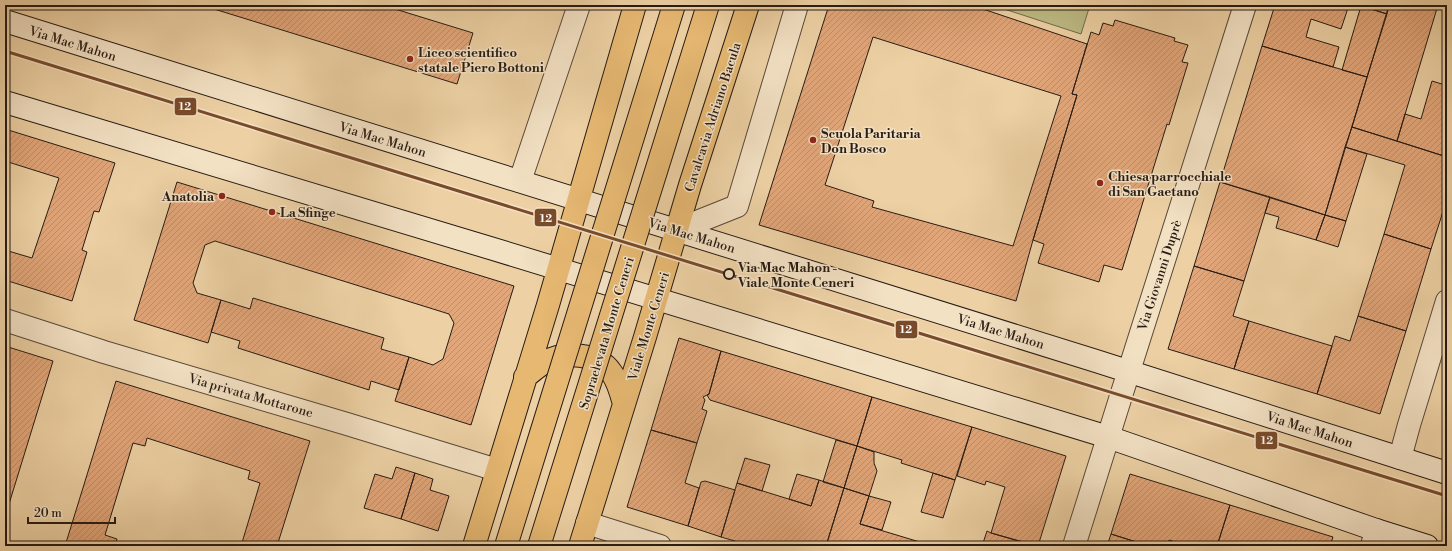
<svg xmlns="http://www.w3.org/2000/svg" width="1452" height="551" viewBox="0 0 1452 551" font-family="'Libre Bodoni',serif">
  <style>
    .green { fill: #bcba84; stroke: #726a4c }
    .building { fill: url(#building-hatch); stroke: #271b14; fill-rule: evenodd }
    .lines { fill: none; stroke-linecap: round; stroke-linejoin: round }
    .street-casing { stroke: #584838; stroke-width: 24 }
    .secondary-casing { stroke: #271b14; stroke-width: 24 }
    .primary-casing { stroke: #271b14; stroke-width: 24 }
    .street { stroke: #f3e1c4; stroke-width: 22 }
    .secondary { stroke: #f3e1c4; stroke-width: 22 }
    .primary { stroke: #e6b872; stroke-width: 22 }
    .highway-bridge-casing { stroke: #271b14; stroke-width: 24; stroke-linecap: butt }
    .highway-bridge { stroke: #e6b872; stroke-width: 22 }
    .tram-1-casing { stroke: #f3e1c4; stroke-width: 6 }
    .tram-1 { stroke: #7a4b2a; stroke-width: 3 }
    .poi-dot { fill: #8f2418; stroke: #f3e1c4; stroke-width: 1.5 }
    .stop-dot { fill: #f3e1c4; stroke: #271b14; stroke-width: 2 }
    .labels { text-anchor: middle; stroke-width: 3; stroke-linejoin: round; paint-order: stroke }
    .street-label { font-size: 13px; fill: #271b14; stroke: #f3e1c4 }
    .poi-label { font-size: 13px; font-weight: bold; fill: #271b14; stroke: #f3e1c4; text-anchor: start }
    .stop-label { font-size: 13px; font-weight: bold; fill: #271b14; stroke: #f3e1c4; text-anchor: start }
    .line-badge { stroke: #f3e1c4; stroke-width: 1.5 }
    .badge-label { font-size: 11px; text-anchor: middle; font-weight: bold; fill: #fff }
  </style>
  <defs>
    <pattern id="building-hatch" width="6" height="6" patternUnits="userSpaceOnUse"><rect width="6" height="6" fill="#e1a67a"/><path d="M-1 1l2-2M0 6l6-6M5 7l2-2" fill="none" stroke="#c18e69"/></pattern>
  </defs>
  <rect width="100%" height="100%" fill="#edd1a4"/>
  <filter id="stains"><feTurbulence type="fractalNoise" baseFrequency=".005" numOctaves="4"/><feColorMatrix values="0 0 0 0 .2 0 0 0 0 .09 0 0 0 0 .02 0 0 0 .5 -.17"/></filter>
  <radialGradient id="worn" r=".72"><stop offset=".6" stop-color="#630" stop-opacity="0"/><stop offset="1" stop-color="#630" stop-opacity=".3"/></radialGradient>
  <!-- green -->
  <path class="green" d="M 992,5 L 1090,5 L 1081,34 Z"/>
  <!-- building -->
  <path class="building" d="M 201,5 L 382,5 L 473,33 L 457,84 Z
    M 829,5 L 971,5 L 1087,44 L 1072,94 L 1077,95 L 1033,240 L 1016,301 L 759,225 ZM 873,37 L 1061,96 L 1013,246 L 872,207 L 874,201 L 825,185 Z
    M 1275,5 L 1349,5 L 1341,29 L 1311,19 L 1306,37 L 1339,47 L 1333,67 L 1262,46 Z
    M 1359,5 L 1389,5 L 1387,14 Z
    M 1389,5 L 1438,5 L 1397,141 L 1352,127 Z
    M 1361,6 L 1387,14 L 1367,77 L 1342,70 Z
    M 1115,20 L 1175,38 L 1174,41 L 1188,45 L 1182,62 L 1188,63 L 1169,125 L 1167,124 L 1122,270 L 1104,265 L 1099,282 L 1038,263 L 1044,244 L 1033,240 L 1077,95 L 1072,94 L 1091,32 L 1099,35 L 1103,23 L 1113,26 Z
    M 1262,46 L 1367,77 L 1325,215 L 1220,182 Z
    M 1447,80 L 1447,157 L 1397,141 L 1405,114 L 1421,119 L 1432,81 L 1445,85 Z
    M 1352,127 L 1447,157 L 1447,199 L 1431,249 L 1384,234 L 1405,165 L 1345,147 Z
    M 5,129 L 115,163 L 99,212 L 94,211 L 82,250 L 87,252 L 72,301 L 5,280 L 5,250 L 32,258 L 59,178 L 5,161 Z
    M 1345,147 L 1367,154 L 1346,221 L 1325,215 Z
    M 177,182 L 514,286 L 471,425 L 395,401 L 409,357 L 433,365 L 443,359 L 454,323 L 449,314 L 215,241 L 205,245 L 193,283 L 197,293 L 221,300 L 208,343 L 134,320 Z
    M 1220,182 L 1270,197 L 1244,281 L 1194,266 Z
    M 1270,197 L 1325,215 L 1316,240 L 1276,228 L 1279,217 L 1265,213 Z
    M 1325,215 L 1346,221 L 1338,247 L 1316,240 Z
    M 1384,234 L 1431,249 L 1406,331 L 1358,316 Z
    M 1194,266 L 1244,281 L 1233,316 L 1249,321 L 1234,369 L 1168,349 Z
    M 253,298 L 384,338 L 381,349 L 409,357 L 399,390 L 371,381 L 369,390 L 238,348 L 240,341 L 211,332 L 221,300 L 250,309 Z
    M 1358,316 L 1406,331 L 1380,414 L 1317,394 L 1335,336 L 1350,341 Z
    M 1249,321 L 1332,346 L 1317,394 L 1234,369 Z
    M 679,338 L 721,351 L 709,394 L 703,397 L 705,400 L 702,409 L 707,411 L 697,443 L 651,430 Z
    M 5,346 L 53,361 L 5,517 Z
    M 721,351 L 872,397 L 857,446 L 710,400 L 707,395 L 709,394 Z
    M 116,381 L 310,441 L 277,546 L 241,546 L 260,483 L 248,479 L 250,471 L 147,438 L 145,446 L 133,443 L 105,535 L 117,539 L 115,546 L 65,546 Z
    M 872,397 L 972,427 L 955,480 L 901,463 L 902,460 L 857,446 Z
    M 1447,417 L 1447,433 L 1443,432 Z
    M 972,427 L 1066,456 L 1038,546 L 991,533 L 1005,487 L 986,481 L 985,485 L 957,476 Z
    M 651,430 L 697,443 L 685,483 L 699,488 L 688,526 L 627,507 Z
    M 836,440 L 857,446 L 844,488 L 823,482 Z
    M 857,446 L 874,452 L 874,463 L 877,471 L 869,496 L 844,488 Z
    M 745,458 L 770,465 L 762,491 L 737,483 Z
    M 396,467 L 415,473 L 401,519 L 364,508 L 375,474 L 392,479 Z
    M 415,473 L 433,479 L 430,490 L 449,496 L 438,531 L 401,519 Z
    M 933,473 L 955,480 L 943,518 L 921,512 Z
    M 797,474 L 819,480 L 811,506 L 789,499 Z
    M 1130,474 L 1230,505 L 1217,546 L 1188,546 L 1169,540 L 1167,545 L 1159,542 L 1157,546 L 1149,546 L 1111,534 Z
    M 819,480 L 844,488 L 826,546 L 752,546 L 721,537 L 737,483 L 811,506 Z
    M 705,481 L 735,490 L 721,537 L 688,526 L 701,482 Z
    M 844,488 L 869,496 L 860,524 L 933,546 L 826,546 Z
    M 869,496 L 891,502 L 882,530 L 860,524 Z
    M 1230,505 L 1333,537 L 1330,546 L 1217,546 Z
    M 987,531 L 991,533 L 1035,546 L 982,546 Z
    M 1111,534 L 1149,546 L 1107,546 Z"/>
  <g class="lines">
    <defs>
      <path id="street" d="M 520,181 L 579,5
        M 677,230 L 737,206 L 797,5
        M 5,320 L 104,352 L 347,424 L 497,470
        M 1400,458 L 1409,425 L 1447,301
        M 587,523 L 660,546
        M 1074,546 L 1121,396 L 1245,5
        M 1372,546 L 1376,530"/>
      <path id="secondary" d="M 5,21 L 1096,361 L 1447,473
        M 5,102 L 490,248 L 1108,437 L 1376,530 L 1427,546"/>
      <path id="primary" d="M 525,377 C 532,372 538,366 545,362 C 564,351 598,353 611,372 C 618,381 621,393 624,404
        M 474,546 L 548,305 L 635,5
        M 580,546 L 645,337 L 690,185 L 748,5"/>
    </defs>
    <!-- street casing -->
    <use href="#street" class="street-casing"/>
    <!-- secondary casing -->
    <use href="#secondary" class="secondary-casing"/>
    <!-- primary casing -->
    <use href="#primary" class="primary-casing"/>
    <!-- street -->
    <use href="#street" class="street"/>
    <!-- secondary -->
    <use href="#secondary" class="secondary"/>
    <!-- primary -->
    <use href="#primary" class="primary"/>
    <defs>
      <path id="highway-bridge" d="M 506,546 L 674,5
        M 539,546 L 708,5"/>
    </defs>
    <!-- highway-bridge casing -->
    <use href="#highway-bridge" class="highway-bridge-casing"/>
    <!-- highway-bridge -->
    <use href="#highway-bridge" class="highway-bridge"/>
    <defs>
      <path id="tram-1" d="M 5,51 L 1447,496"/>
    </defs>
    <!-- tram-1 casing -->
    <use href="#tram-1" class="tram-1-casing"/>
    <!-- tram-1 -->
    <use href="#tram-1" class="tram-1"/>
  </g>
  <!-- markers -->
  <g class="poi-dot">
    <circle cx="410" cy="59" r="4"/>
    <circle cx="813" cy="140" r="4"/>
    <circle cx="1100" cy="183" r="4"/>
    <circle cx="222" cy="196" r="4"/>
    <circle cx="272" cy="212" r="4"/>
  </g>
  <circle class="stop-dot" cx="729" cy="274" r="5"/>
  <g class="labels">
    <!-- street labels -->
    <g class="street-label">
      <text transform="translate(73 43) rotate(17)" y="5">Via Mac Mahon</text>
      <text transform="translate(712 117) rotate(-72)" y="5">Cavalcavia Adriano Bacula</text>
      <text transform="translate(383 139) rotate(17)" y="5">Via Mac Mahon</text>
      <text transform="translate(692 235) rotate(17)" y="5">Via Mac Mahon</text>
      <text transform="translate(1159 275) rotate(-72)" y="5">Via Giovanni Duprè</text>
      <text transform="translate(648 326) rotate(-73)" y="5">Viale Monte Ceneri</text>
      <text transform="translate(1001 331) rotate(17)" y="5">Via Mac Mahon</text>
      <text transform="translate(606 333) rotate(-73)" y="5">Sopraelevata Monte Ceneri</text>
      <text transform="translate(251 395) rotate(16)" y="5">Via privata Mottarone</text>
      <text transform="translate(1310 429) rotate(18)" y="5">Via Mac Mahon</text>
    </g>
    <!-- poi labels -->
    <g class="poi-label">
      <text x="418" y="57">Liceo scientifico<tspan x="418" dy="15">statale Piero Bottoni</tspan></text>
      <text x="821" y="138">Scuola Paritaria<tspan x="821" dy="15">Don Bosco</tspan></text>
      <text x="1108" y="181">Chiesa parrocchiale<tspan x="1108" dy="15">di San Gaetano</tspan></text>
      <text x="214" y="201" text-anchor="end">Anatolia</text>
      <text x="280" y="217">La Sfinge</text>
    </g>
    <!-- stop labels -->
    <g class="stop-label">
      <text x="738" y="272">Via Mac Mahon -<tspan x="738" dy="15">Viale Monte Ceneri</tspan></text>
    </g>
  </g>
  <g class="line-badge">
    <rect x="174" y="97" width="23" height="19" rx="4" fill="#7a4b2a"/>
    <rect x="534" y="208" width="23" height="19" rx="4" fill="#7a4b2a"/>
    <rect x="895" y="320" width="23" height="19" rx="4" fill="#7a4b2a"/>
    <rect x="1255" y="431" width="23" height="19" rx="4" fill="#7a4b2a"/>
  </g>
  <g class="badge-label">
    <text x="185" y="110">12</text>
    <text x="546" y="222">12</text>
    <text x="906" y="333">12</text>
    <text x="1267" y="444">12</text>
  </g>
  <!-- margin -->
  <rect width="1452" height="551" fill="none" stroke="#edd1a4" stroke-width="20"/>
  <rect x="6" y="6" width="1440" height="539" fill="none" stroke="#271b14" stroke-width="2"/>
  <rect x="10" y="10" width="1432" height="531" fill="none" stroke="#271b14"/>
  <!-- scale -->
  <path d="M28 517v6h87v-6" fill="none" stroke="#271b14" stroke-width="2"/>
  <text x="34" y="517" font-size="12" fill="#271b14" stroke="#f3e1c4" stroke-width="3" paint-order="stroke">20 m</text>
  <rect width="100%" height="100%" filter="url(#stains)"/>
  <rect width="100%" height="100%" fill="url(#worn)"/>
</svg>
